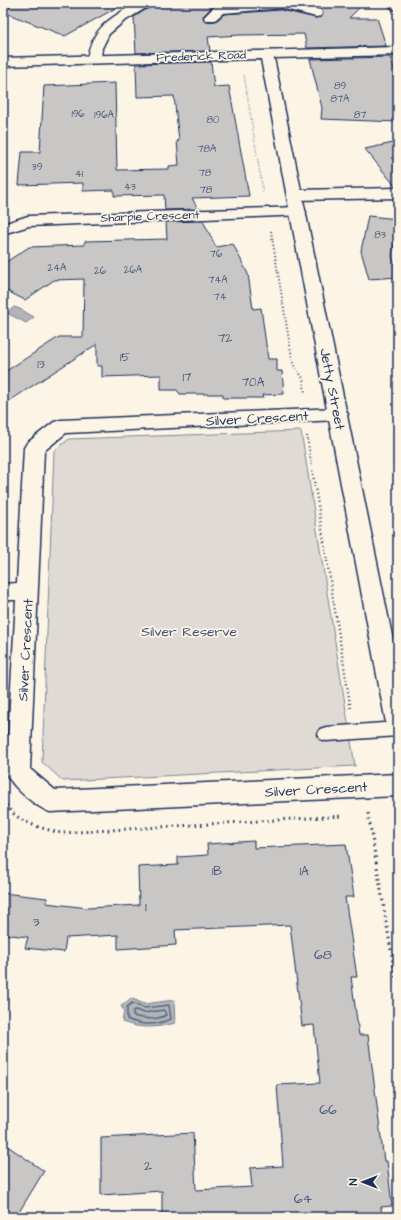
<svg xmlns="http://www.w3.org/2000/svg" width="401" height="1220" viewBox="0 0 401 1220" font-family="'Architects Daughter',sans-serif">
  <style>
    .green { fill: #dfdbd4; stroke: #7d8599 }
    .water { fill: #b2b4b8; stroke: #767f94 }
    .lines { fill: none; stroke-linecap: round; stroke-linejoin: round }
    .shore { stroke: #576482; stroke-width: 1.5 }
    .building { fill: #c8c7c6; stroke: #1b2f5e }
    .lane-casing { stroke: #1b2f5e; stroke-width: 3 }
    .street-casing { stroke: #1b2f5e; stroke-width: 3 }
    .secondary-casing { stroke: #1b2f5e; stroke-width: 3 }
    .path-far3 { stroke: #1b2f5e; stroke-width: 1.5; stroke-dasharray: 0.5 2; stroke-linecap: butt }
    .path-far2 { stroke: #1b2f5e; stroke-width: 2; stroke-dasharray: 1 2.5; stroke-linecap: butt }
    .path-far1 { stroke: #1b2f5e; stroke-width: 2.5; stroke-dasharray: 1 3; stroke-linecap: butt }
    .path { stroke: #1b2f5e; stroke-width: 3; stroke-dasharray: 1.5 4; stroke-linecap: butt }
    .lane { fill: #fcf5e5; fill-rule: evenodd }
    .street { fill: #fcf5e5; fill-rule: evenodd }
    .secondary { fill: #fcf5e5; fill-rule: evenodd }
    .labels { text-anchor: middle; stroke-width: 3.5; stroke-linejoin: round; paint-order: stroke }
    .far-number-label { font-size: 10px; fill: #465578 }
    .far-street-label { font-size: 12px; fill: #1b2f5e; stroke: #fcf5e5 }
    .number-label { font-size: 12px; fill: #465578 }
    .street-label { font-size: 14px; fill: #1b2f5e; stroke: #fcf5e5 }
    .park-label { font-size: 14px; fill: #425176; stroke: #fcf5e5 }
    .near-number-label { font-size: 14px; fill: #465578 }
  </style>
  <rect width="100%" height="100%" fill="#fcf5e5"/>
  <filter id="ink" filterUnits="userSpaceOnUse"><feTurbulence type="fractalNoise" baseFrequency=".025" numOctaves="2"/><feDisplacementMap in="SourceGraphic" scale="8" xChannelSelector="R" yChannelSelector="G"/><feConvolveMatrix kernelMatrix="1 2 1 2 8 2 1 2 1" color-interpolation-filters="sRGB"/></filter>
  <g filter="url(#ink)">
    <!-- green -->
    <path class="green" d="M 301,431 L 355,766 L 63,781 L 42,762 L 54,451 L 69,439 Z"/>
    <!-- water -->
    <path class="water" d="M 14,307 L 20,309 L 34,317 L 26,323 L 7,313 Z
      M 131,998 L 144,1004 L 174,1000 L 175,1023 C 157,1028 140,1029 122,1022 L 124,1011 L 121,1006 Z"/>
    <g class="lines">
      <!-- shore -->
      <path class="shore" d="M 132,1003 L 144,1008 L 169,1005 L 171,1019 C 157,1025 141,1026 127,1019 L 127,1007 Z
        M 136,1010 L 143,1013 L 164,1010 L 166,1015 C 156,1021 144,1019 133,1016 L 133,1011 Z"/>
    </g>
    <!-- building -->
    <path class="building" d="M 12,3 L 125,3 L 65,36 L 3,12 L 3,9 L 9,7 Z
      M 152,3 L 230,3 L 214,5 L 203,16 L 205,22 L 216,21 L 224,14 L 281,10 L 316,18 L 322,16 L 323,13 L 321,9 L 298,3 L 364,3 L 349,18 L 377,18 L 386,46 L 307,48 L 304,34 L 240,35 L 208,37 L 210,51 L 136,53 L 134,17 L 150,7 Z
      M 390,57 L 398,81 L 398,122 L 321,119 L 322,108 L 310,59 Z
      M 211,62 L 214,87 L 229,86 L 249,196 L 192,198 L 198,209 L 165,210 L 164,195 L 114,196 L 114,190 L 83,191 L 83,183 L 19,185 L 22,152 L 40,152 L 44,86 L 115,83 L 117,170 L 169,169 L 169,166 L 179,165 L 177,141 L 179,141 L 174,96 L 137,97 L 136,64 Z
      M 398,142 L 398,187 L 396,187 L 365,149 Z
      M 368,216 L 398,219 L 392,256 L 398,277 L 369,279 L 361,251 Z
      M 203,221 L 216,247 L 233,244 L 248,274 L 253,309 L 261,308 L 268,359 L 277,359 L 277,371 L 282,371 L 284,394 L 262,395 L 263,398 L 223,398 L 223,394 L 180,394 L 177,390 L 161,390 L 161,375 L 102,377 L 102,366 L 97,366 L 97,344 L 3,405 L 3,373 L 59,337 L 83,337 L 84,279 L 54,280 L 25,300 L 3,289 L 3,264 L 29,247 L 84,245 L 85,241 L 167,239 L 166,222 Z
      M 254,841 L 254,848 L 346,844 L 354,897 L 345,897 L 357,977 L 351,977 L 359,1035 L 368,1035 L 384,1161 L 387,1161 L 392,1206 L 381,1207 L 382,1217 L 162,1217 L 162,1191 L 101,1195 L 101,1138 L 193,1133 L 196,1190 L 252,1187 L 250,1168 L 283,1166 L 277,1085 L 320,1083 L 314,1025 L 302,1026 L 290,925 L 175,930 L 176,945 L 118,949 L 118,935 L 66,938 L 64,952 L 25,948 L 28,937 L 3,934 L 3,893 L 47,898 L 46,903 L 88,908 L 139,905 L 138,867 L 178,865 L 178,857 L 208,855 L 207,844 Z
      M 3,1143 L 44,1171 L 16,1217 L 3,1217 Z"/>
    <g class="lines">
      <defs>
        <path id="lane" d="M 398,722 L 398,736 L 326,741 L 320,739 L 318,734 L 320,729 L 326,727 Z"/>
        <path id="street" d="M 3,3 L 11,3 L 9,6 L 3,8 Z
          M 136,3 L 151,3 L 149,6 L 123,22 L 109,34 L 102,48 L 101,59 L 99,62 L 89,62 L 87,59 C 92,28 110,18 136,3 Z
          M 246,3 L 292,3 L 321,10 L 322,13 L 321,16 L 316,17 L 281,8 L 223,13 L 215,20 L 205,20 L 204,17 L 215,6 Z
          M 387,3 L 398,3 L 398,10 L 393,9 Z
          M 398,188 L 398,198 L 295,200 L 289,198 L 287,195 L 289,192 L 295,190 Z
          M 298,207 L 304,209 L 306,212 L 304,215 L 29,226 L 3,234 L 3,224 L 28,216 Z
          M 338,408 L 345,409 L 348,414 L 345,419 L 338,420 L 66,433 L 44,451 L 30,769 L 55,790 L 398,774 L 398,796 L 50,812 C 36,807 12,787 6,773 L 16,600 L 3,600 L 3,584 L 17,583 L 24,448 L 27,443 L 54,422 L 61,420 Z"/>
        <path id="secondary" d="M 398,47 L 398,55 L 274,58 L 398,665 L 398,733 L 390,730 L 386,723 L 261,59 L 3,66 L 3,58 Z"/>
      </defs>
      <!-- lane casing -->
      <use href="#lane" class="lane-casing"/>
      <!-- street casing -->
      <use href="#street" class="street-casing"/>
      <!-- secondary casing -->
      <use href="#secondary" class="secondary-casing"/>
      <!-- path-far3 -->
      <path class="path-far3" d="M 244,75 L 263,192"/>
      <!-- path-far2 -->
      <path class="path-far2" d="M 271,231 L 293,364 L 303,378 L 305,393
        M 307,436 L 313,475"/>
      <!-- path-far1 -->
      <path class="path-far1" d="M 313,474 L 351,710
        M 3,801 L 6,806"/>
      <!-- path -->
      <path class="path" d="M 6,805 C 18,823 41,828 61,833 L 342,816
        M 368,813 L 398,992"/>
      <!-- lane -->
      <use href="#lane" class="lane"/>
      <!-- street -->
      <use href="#street" class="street"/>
      <!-- secondary -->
      <use href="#secondary" class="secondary"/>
    </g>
  </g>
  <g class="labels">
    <!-- far-number labels -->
    <g class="far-number-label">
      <text x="340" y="89">89</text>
      <text x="340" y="102">87A</text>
      <text x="78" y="117">196</text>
      <text x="104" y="118">196A</text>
      <text x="360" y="118">87</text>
      <text x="213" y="123">80</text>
      <text x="207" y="152">78A</text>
      <text x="37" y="170">39</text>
      <text x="205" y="176">78</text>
      <text x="79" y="177">41</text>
      <text x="130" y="190">43</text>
      <text x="206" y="193">78</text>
      <text x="380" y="238">83</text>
      <text x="216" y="257">76</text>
      <text x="57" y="271">24A</text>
      <text x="133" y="273">26A</text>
      <text x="100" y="274">26</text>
      <text x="218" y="283">74A</text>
      <text x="220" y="300">74</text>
    </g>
    <!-- far-street labels -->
    <g class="far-street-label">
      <text transform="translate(201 56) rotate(-2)" y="4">Frederick Road</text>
      <text transform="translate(150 216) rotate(-2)" y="4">Sharpie Crescent</text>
    </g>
    <!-- number labels -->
    <g class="number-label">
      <text x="225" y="342">72</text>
      <text x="125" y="361">15</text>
      <text x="41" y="368">13</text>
      <text x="187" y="381">17</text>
      <text x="253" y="386">70A</text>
      <text x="217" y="875">1B</text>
      <text x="304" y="875">1A</text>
    </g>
    <!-- street labels -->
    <g class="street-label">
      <text transform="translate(333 389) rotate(79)" y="5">Jetty Street</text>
      <text transform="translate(257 418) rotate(-3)" y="5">Silver Crescent</text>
      <text transform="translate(25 650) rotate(-87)" y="5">Silver Crescent</text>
      <text transform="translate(316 789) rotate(-3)" y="5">Silver Crescent</text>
    </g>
    <!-- park labels -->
    <g class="park-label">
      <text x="189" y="636">Silver Reserve</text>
    </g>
    <!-- near-number labels -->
    <g class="near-number-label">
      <text x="146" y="911">1</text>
      <text x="36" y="926">3</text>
      <text x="323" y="959">68</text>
      <text x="328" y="1114">66</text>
      <text x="148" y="1170">2</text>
      <text x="303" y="1203">64</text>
    </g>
  </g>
  <!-- margin -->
  <rect width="401" height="1220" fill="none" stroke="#fcf5e5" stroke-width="16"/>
  <rect x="8" y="8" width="385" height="1204" fill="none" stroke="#1b2f5e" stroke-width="1.5" filter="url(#ink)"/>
  <!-- north arrow -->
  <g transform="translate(363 1182) rotate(270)" stroke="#fcf5e5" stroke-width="3" paint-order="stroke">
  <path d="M0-3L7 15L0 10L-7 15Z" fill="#1b2f5e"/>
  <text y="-6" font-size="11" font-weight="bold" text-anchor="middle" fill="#1b2f5e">N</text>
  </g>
</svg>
